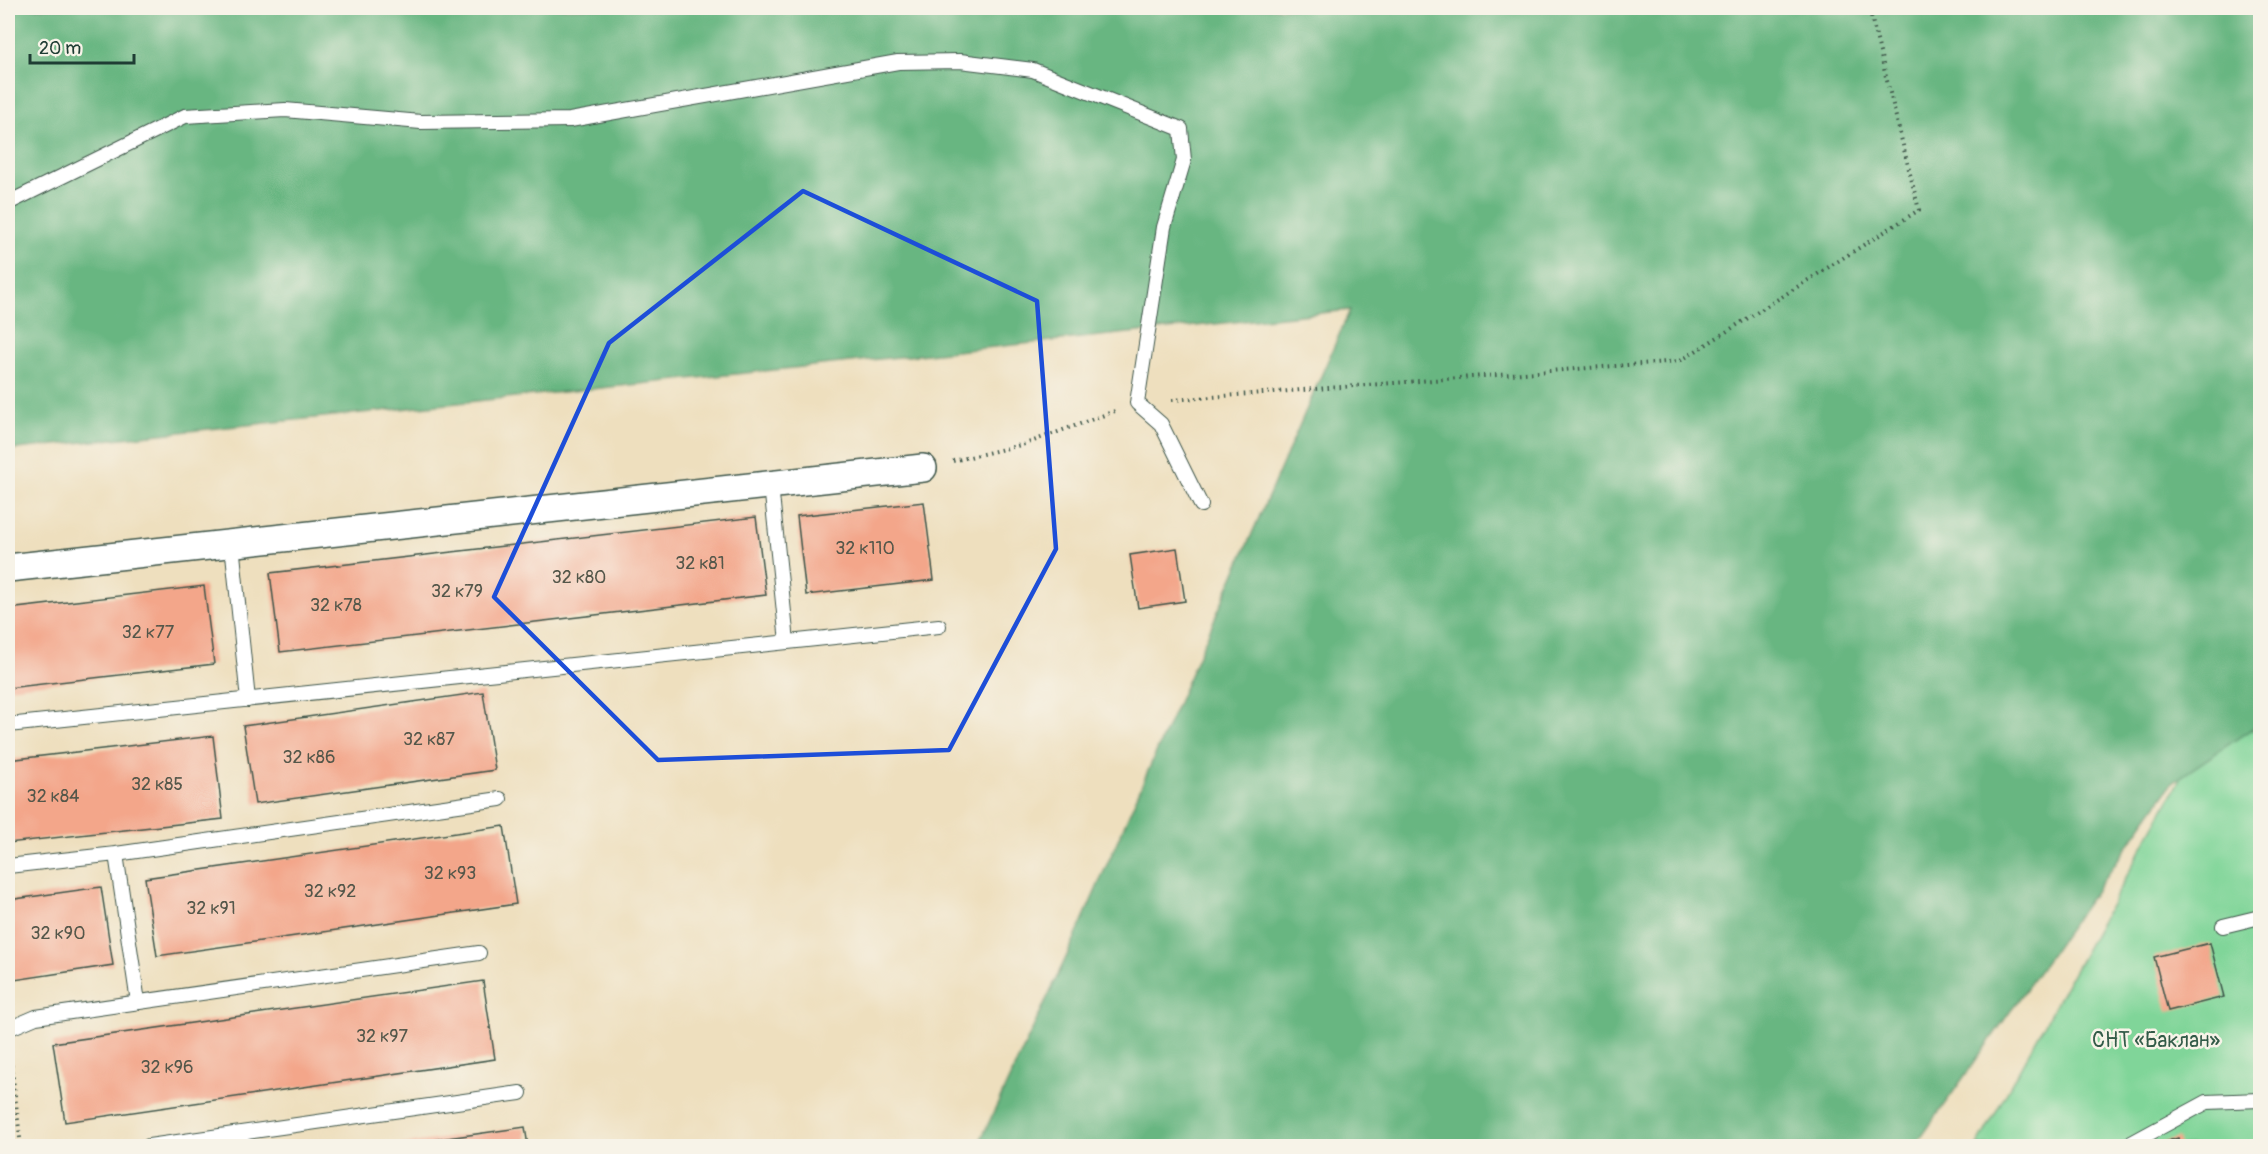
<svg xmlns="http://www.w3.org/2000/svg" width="2268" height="1154" viewBox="0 0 2268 1154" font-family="Pangolin,sans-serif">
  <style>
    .green { fill: #80d599; stroke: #508966; stroke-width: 1.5 }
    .forest { fill: #68b681; stroke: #447a5a; stroke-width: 1.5 }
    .building { fill: #f3a68a }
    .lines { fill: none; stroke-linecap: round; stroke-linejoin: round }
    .lane-casing { stroke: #3e5549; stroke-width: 16 }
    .street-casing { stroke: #3e5549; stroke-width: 30 }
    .path { stroke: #3e5549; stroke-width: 4; stroke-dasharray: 1.5 4.5; stroke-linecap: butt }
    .lane { stroke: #fff; stroke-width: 14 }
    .street { stroke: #fff; stroke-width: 27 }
    .marked { fill: none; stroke: #1d4ed8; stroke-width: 4.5; stroke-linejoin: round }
    .labels { text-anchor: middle; stroke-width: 5; stroke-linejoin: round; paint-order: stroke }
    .number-label { font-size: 18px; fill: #54574a }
    .park-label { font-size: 21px; fill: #325b48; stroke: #f7f3e8 }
  </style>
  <rect width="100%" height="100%" fill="#f7f3e8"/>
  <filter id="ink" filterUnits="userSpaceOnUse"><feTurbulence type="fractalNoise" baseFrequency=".0167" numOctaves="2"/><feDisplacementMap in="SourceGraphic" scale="12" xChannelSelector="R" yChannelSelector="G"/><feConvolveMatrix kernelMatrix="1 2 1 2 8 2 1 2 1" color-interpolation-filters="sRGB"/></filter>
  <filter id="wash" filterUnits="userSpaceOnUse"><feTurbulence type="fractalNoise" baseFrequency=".008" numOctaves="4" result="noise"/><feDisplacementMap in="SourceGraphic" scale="24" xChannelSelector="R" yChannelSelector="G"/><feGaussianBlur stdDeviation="1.35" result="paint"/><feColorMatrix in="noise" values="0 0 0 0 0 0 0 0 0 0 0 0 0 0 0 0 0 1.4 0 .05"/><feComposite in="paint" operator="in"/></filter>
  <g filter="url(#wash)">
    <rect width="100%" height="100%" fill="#eedfbe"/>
    <!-- green -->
    <path class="green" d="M 2211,724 L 2260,731 L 2260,1146 L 1977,1146 Z"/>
    <!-- forest -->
    <path class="forest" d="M 8,8 L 2260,8 L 2260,723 L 2172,783 L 1915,1146 L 978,1146 L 1070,949 L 1350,310 L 8,450 Z"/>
    <g id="blocks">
      <!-- building -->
      <path class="building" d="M 924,502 L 934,580 L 806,595 L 797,516 Z
        M 756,517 L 766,595 L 280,652 L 270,573 Z
        M 1177,548 L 1185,601 L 1138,608 L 1130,555 Z
        M 204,586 L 214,664 L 8,688 L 8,609 Z
        M 483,692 L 495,770 L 255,804 L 243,726 Z
        M 213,736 L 223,819 L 8,843 L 8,760 Z
        M 504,826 L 516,904 L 157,956 L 145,878 Z
        M 101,887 L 113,965 L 8,981 L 8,900 Z
        M 2210,943 L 2224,997 L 2168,1011 L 2154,957 Z
        M 483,981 L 495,1059 L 65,1122 L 53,1043 Z
        M 525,1127 L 528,1146 L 398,1146 L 398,1145 Z
        M 2178,1138 L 2180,1146 L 2151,1146 Z"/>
    </g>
  </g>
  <g filter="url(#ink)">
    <use href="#blocks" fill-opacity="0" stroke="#3e5549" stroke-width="1.5"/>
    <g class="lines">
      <defs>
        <path id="lane" d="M 8,203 L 185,116 L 285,110 L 421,122 L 570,120 L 898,62 L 960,61 L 1033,70 L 1181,129 L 1184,160 L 1164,227 L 1137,403 L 1161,424 L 1201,505
          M 771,485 L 787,642
          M 232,544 L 248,700
          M 8,725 L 939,626
          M 116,854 L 138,1002
          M 8,866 L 116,854 L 500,799
          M 2223,926 L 2260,917
          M 8,1029 L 36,1017 L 479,953
          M 149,1146 L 520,1093
          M 2126,1146 L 2207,1102 L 2260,1100"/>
        <path id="street" d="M 8,568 L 923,468"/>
      </defs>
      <!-- lane casing -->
      <use href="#lane" class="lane-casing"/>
      <!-- street casing -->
      <use href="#street" class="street-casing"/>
      <!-- path -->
      <path class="path" d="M 1172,400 L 1680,361 L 1919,210 L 1869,8
        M 953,461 L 1025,444 L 1115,411
        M 10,1053 L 21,1146"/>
      <!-- lane -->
      <use href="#lane" class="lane"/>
      <!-- street -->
      <use href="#street" class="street"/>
    </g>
  </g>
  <!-- marked area -->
  <path class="marked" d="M 803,191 L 1037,301 L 1056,549 L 949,750 L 658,760 L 494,597 L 609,343 Z"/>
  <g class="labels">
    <!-- number labels -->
    <g class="number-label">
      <text x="865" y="554">32 к110</text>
      <text x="700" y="569">32 к81</text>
      <text x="579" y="583">32 к80</text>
      <text x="457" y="597">32 к79</text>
      <text x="336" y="611">32 к78</text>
      <text x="148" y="638">32 к77</text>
      <text x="429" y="745">32 к87</text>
      <text x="309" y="763">32 к86</text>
      <text x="157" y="790">32 к85</text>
      <text x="53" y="802">32 к84</text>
      <text x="450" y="879">32 к93</text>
      <text x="330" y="897">32 к92</text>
      <text x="211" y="914">32 к91</text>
      <text x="58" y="939">32 к90</text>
      <text x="382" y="1042">32 к97</text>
      <text x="167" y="1073">32 к96</text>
    </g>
    <!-- park labels -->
    <g class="park-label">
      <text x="2156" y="1047">СНТ «Баклан»</text>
    </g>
  </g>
  <!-- margin -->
  <rect width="2268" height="1154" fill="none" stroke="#f7f3e8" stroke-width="30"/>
  <!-- scale -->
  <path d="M30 54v9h104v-9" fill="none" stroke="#1f3d34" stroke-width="3"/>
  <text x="39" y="54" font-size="18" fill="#1f3d34" stroke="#f7f3e8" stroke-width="4.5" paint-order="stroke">20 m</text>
</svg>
